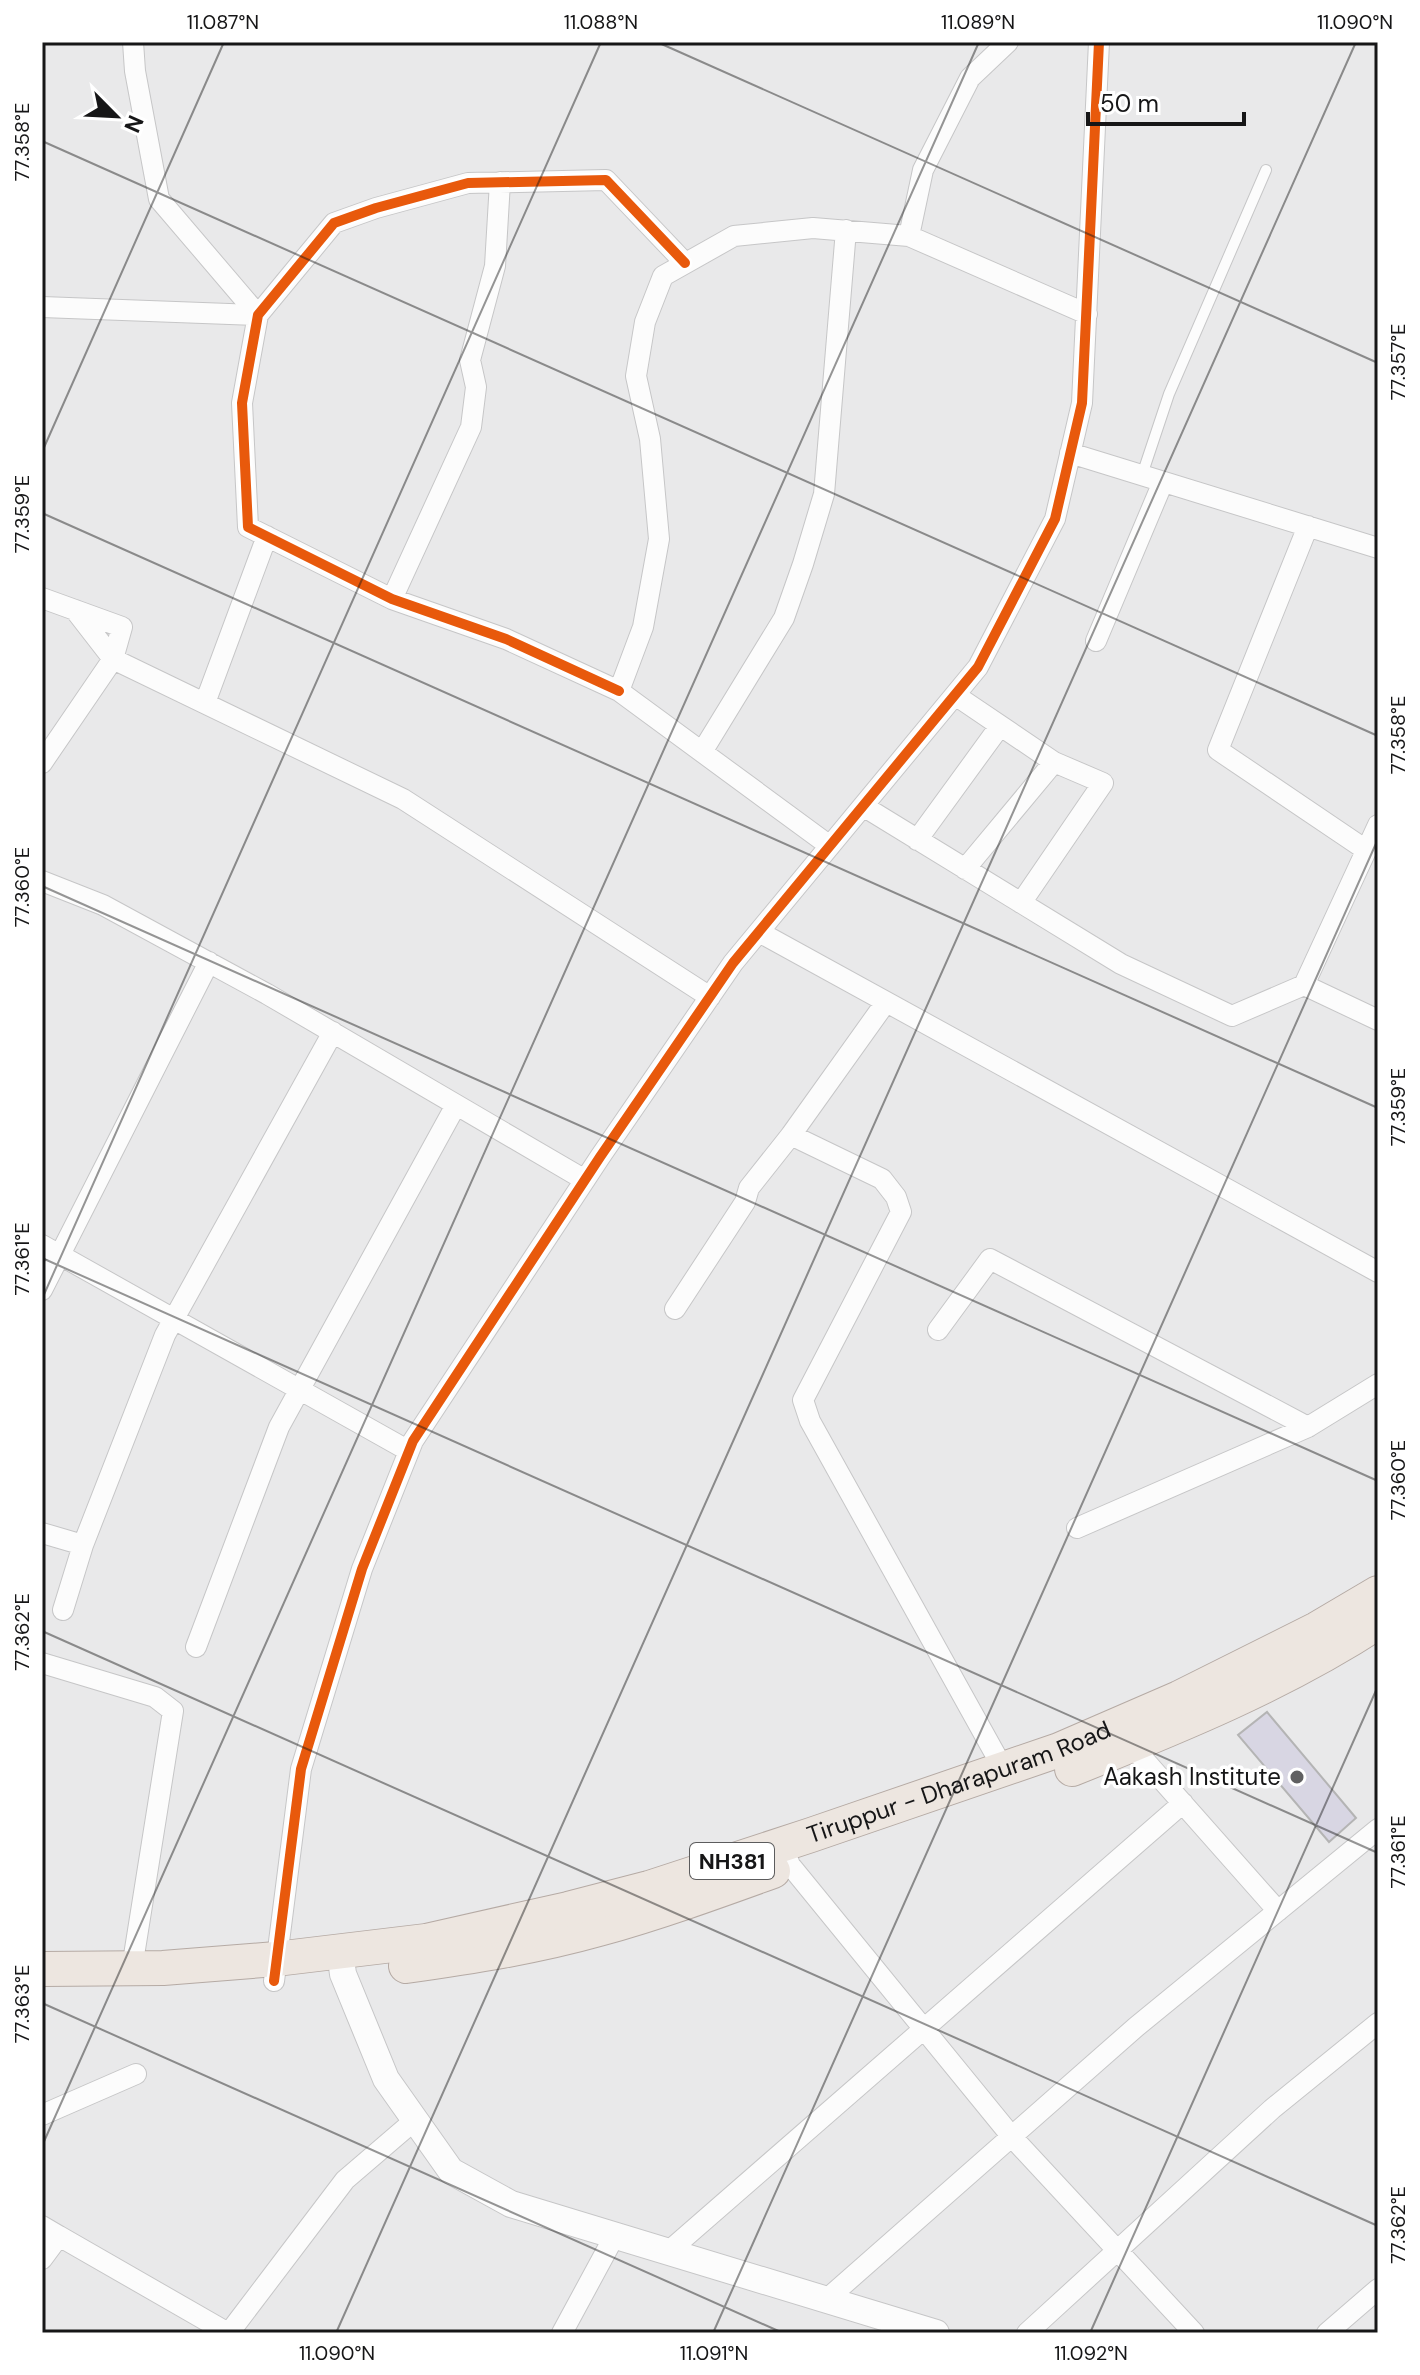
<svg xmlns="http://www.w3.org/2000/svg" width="1420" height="2375" viewBox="0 0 1420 2375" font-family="'DM Sans',sans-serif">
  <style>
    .building { fill: #d8d6e3; stroke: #b4b4b4; stroke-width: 2 }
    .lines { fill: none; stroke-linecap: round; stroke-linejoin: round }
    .service-casing { stroke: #c6c6c7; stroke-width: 12 }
    .minor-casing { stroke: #c6c6c7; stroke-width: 22 }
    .tertiary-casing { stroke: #c6c6c7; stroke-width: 28 }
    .trunk-casing { stroke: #b5aaa4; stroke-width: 36 }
    .service { stroke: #fcfcfc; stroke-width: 10 }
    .minor { stroke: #fcfcfc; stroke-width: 20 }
    .tertiary { stroke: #fcfcfc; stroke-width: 26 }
    .trunk { stroke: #ede6e0; stroke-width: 34 }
    .cycleway-casing { stroke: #fff; stroke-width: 15 }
    .cycleway { stroke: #e8590c; stroke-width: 10 }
    .ticks { fill: none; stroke: #161617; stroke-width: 2; stroke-opacity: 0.45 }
    .poi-dot { fill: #606061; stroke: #fff; stroke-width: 3 }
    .labels { text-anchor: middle; stroke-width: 7; stroke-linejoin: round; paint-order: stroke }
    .shield { fill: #fff; stroke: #5c5c5d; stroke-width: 2 }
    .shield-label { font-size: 22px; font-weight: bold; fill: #161617 }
    .poi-label { font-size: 24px; fill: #161617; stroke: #fff; text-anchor: end }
    .street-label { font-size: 24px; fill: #161617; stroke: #fff }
    .neatline { fill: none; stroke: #161617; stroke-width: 3 }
    .ticks-label { font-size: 20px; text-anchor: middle; fill: #161617 }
  </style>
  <rect width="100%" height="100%" fill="#e9e9ea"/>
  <!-- building -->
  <path class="building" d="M 1267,1712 L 1356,1818 L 1329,1842 L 1238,1735 Z"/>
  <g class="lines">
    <defs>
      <path id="service" d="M 1142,475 L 1169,394 L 1266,170"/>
      <path id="minor" d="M 133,42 L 135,71 L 159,199 L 258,315
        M 1008,42 L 970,78 L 923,170 L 909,236 L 1087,314
        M 42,307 L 258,315
        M 1070,453 L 1378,548
        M 1308,526 L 1218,750 L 1366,850
        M 42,598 L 122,627 L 113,659 L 403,799 L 710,997
        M 392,599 L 471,427 L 476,387 L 470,360 L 495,266 L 500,182
        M 1096,641 L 1163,482
        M 619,691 L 506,639 L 392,599 L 248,527 L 242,403 L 258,315 L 334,223 L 376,208 L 468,183 L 606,180 L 685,263
        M 955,695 L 1054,762 L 1103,783 L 1021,903
        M 205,703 L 267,536
        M 702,752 L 784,618 L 803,564 L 824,494 L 846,230
        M 42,763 L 113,659 L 75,610
        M 863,806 L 1121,964 L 1232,1016 L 1304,985 L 1378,1020
        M 917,840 L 1000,726
        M 830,846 L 619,691 L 643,627 L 659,539 L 650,439 L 636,376 L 645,322 L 663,276 L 734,236 L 813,228 L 909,236
        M 965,869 L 1054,762
        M 42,881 L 103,905 L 267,994 L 585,1180
        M 759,932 L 1378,1272
        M 1304,985 L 1378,825
        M 791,1135 L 882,1179 L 896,1197 L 901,1212 L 803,1400 L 810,1421 L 1004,1770
        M 42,1245 L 409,1451
        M 42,1290 L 209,962
        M 675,1309 L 745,1202 L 749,1188 L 791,1135 L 886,1002
        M 938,1330 L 990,1259 L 1308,1427
        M 1077,1528 L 1308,1427 L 1378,1384
        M 42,1533 L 83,1545
        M 63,1610 L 83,1545 L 165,1335 L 333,1032
        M 196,1647 L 279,1427 L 456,1105
        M 42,1663 L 155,1697 L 173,1711 L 132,1968
        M 1133,1744 L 1139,1754 L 1278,1911
        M 782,1845 L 790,1865 L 1012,2137 L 1194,2333
        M 274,1981 L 301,1769 L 362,1569 L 413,1441 L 600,1157 L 733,963 L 978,667 L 1055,519 L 1082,403 L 1099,42
        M 42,2115 L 136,2074
        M 42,2226 L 59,2236 L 42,2259
        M 59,2236 L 228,2333
        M 669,2251 L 1183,1803
        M 827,2299 L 1136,2027 L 1378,1829
        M 229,2333 L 345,2180 L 415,2120
        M 562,2333 L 615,2235
        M 1027,2333 L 1272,2109 L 1378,2023
        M 1327,2333 L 1378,2289"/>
      <path id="tertiary" d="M 340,1951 L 343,1974 L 386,2079 L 451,2171 L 511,2204 L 936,2333"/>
      <g id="trunk">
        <path d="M 1072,1769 C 1177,1727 1283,1684 1378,1622"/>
        <path d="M 406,1966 C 471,1957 535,1947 599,1929 C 657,1913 715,1892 773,1871"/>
        <path id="s1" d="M 42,1969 L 163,1968 L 276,1959 L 426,1941 L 568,1909 L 649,1888 L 811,1835 L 1059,1750 L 1179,1698 L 1317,1629 L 1378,1593"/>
      </g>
    </defs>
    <!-- service casing -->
    <use href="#service" class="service-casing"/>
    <!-- minor casing -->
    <use href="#minor" class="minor-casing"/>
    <!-- tertiary casing -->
    <use href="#tertiary" class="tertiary-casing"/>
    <!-- trunk casing -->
    <use href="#trunk" class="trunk-casing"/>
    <!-- service -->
    <use href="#service" class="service"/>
    <!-- minor -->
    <use href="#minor" class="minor"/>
    <!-- tertiary -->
    <use href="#tertiary" class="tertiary"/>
    <!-- trunk -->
    <use href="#trunk" class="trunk"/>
    <defs>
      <path id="cycleway" d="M 619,691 L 506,639 L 392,599 L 248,527 L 242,403 L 258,315 L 334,223 L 376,208 L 468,183 L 606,180 L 685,263
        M 274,1981 L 301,1769 L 362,1569 L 413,1441 L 600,1157 L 733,963 L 978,667 L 1055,519 L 1082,403 L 1099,42"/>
    </defs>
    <!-- cycleway casing -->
    <use href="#cycleway" class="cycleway-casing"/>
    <!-- cycleway -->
    <use href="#cycleway" class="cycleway"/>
  </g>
  <!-- ticks -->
  <path class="ticks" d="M 657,42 L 1378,363M 42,141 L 1378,736M 42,452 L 224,42M 42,513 L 1378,1108M 42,886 L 1378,1481M 42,1258 L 1378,1853M 42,1299 L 601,42M 42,1631 L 1378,2226M 42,2003 L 783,2333M 42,2146 L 979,42M 336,2333 L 1356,42M 713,2333 L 1378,839M 1090,2333 L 1378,1686"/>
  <!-- markers -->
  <circle class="poi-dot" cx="1297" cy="1777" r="8"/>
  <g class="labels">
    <!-- shield labels -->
    <rect class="shield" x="690" y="1843" width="84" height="36" rx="6"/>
    <g class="shield-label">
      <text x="732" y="1869">NH381</text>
    </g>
    <!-- poi labels -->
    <g class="poi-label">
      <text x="1281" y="1785">Aakash Institute</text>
    </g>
    <!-- street labels -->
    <g class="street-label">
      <text dy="8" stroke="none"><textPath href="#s1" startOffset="942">Tiruppur - Dharapuram Road</textPath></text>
    </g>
  </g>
  <!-- border -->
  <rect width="1420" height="2375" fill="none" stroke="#ffffff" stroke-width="88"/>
  <!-- north arrow -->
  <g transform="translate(116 116) rotate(114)" stroke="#ffffff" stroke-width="6" paint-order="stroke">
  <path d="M0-6L14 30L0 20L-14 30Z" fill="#161617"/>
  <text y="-12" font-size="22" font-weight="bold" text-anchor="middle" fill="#161617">N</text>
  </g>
  <!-- scale -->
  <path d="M1088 112v12h156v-12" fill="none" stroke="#161617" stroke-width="4"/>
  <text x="1100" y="112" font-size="24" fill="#161617" stroke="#ffffff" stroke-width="6" paint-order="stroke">50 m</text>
  <rect x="44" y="44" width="1332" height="2287" class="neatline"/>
  <g class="ticks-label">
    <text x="223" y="29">11.087°N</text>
    <text x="601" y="29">11.088°N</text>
    <text x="978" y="29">11.089°N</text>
    <text x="1355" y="29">11.090°N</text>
    <text transform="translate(22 142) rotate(-90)" y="7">77.358°E</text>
    <text transform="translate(1398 362) rotate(-90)" y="7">77.357°E</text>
    <text transform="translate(22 514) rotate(-90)" y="7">77.359°E</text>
    <text transform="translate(1398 735) rotate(-90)" y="7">77.358°E</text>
    <text transform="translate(22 887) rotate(-90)" y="7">77.360°E</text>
    <text transform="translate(1398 1107) rotate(-90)" y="7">77.359°E</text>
    <text transform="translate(22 1259) rotate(-90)" y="7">77.361°E</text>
    <text transform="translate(1398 1480) rotate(-90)" y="7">77.360°E</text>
    <text transform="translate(22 1632) rotate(-90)" y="7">77.362°E</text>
    <text transform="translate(1398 1852) rotate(-90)" y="7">77.361°E</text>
    <text transform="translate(22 2004) rotate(-90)" y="7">77.363°E</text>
    <text transform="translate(1398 2225) rotate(-90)" y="7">77.362°E</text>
    <text x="337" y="2360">11.090°N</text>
    <text x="714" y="2360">11.091°N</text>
    <text x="1091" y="2360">11.092°N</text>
  </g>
</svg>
